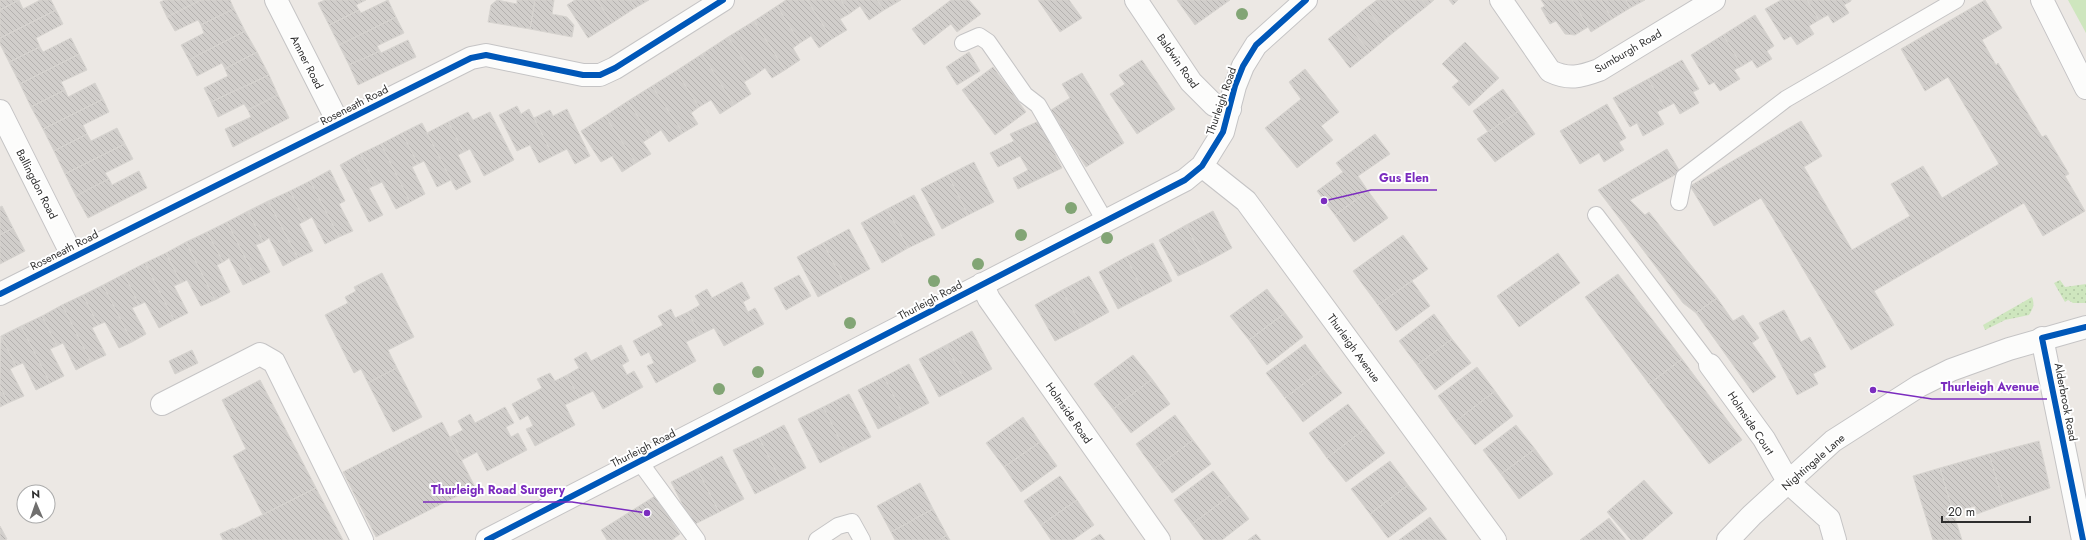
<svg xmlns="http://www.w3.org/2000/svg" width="2086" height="540" viewBox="0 0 2086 540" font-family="Jost,sans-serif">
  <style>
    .grass { fill: url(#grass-dots) }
    .park { fill: #cee6be }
    .building { fill: url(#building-back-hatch); stroke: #d7d4d0 }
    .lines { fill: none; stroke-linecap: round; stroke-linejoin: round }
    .service-casing { stroke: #c5c4c5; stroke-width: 18 }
    .minor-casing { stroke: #c5c4c5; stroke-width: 24 }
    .secondary-casing { stroke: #c5c4c5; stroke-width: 24 }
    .service { stroke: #fcfcfb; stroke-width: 16 }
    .minor { stroke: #fcfcfb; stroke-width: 22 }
    .secondary { stroke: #fcfcfb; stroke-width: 22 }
    .cycleway-casing { stroke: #fff; stroke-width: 8 }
    .cycleway { stroke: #0057b8; stroke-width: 6 }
    .tree { fill: #82a575 }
    .labels { text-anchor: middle; stroke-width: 4; stroke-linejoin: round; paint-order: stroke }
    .street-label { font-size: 11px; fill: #2e2e2e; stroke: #fff }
    .leader { fill: none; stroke: #7b2cbf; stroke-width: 1.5 }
    .callout-dot { fill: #7b2cbf; stroke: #fff; stroke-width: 1.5 }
    .callout-label { font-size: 12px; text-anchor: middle; font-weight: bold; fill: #7b2cbf; stroke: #fff; stroke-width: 4; stroke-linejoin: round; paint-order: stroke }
  </style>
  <defs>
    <pattern id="grass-dots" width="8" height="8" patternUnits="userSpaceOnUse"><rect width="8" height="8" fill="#cee6be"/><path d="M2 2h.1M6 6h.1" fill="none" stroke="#b1c6a4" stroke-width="1.8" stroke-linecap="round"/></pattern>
    <pattern id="building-back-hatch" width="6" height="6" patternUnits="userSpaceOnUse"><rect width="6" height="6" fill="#d1cecb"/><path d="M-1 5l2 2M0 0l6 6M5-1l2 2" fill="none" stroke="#b4b1af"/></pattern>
  </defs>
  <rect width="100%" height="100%" fill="#ece8e4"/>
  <!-- grass -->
  <path class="grass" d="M 2060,280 L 2065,287 L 2086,284 L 2086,303 L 2073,303 L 2068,300 L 2065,302 L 2054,283 Z
    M 2032,297 C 2035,305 2033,308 2029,315 L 2005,320 L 1985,330 L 1983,325 Z"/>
  <!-- park -->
  <path class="park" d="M 2069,0 L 2086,0 L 2086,33 L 2068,0 Z"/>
  <!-- building -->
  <path class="building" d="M 0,0 L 19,0 L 0,10 Z
    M 19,0 L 23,9 L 40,0 L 51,0 L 56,10 L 0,38 L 0,10 Z
    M 165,0 L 201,0 L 167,17 L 160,2 Z
    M 201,0 L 230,0 L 234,9 L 201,25 L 198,20 L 175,31 L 167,17 Z
    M 325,0 L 366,0 L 356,5 L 359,10 L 329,25 L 318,3 Z
    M 388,0 L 396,17 L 339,45 L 329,25 L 359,10 L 361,13 Z
    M 497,0 L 517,4 L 517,0 L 535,0 L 530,29 L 488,22 L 491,5 Z
    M 535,0 L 554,0 L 552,14 L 567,17 L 574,25 L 572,37 L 530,29 Z
    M 575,0 L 597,0 L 612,23 L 588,38 L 567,5 Z
    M 597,0 L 630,0 L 635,8 L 612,23 Z
    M 630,0 L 649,0 L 635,8 Z
    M 786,0 L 807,0 L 832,39 L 819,48 L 811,36 L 800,43 L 777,6 Z
    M 807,0 L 841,0 L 849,14 L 840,19 L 847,30 L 832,39 Z
    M 841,0 L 877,0 L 884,10 L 869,20 L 860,6 L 849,14 Z
    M 877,0 L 901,0 L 884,10 Z
    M 951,0 L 969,0 L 981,14 L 957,32 L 951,24 L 924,45 L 912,29 Z
    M 1038,0 L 1069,0 L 1082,18 L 1060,32 Z
    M 1177,0 L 1230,0 L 1195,25 Z
    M 1377,0 L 1391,0 L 1408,21 L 1389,36 L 1366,8 Z
    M 1391,0 L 1422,0 L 1427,6 L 1408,21 Z
    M 1422,0 L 1434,0 L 1427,6 Z
    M 1449,0 L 1458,0 L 1453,5 Z
    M 1541,0 L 1572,0 L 1588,27 L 1575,35 L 1565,34 L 1556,21 L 1550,24 L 1541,8 L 1545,6 Z
    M 1572,0 L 1601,0 L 1612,19 L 1591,32 Z
    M 1601,0 L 1626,0 L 1630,8 L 1612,19 Z
    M 1626,0 L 1645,0 L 1630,8 Z
    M 1781,0 L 1807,0 L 1819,20 L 1809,26 L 1814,34 L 1797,45 L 1791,36 L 1784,40 L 1765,9 Z
    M 1807,0 L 1851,0 L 1851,1 L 1844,5 L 1849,13 L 1833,23 L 1828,15 L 1819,20 Z
    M 1985,0 L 2002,28 L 1982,40 L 1996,65 L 1998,63 L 2042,137 L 2046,135 L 2069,174 L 2065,176 L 2085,211 L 2043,236 L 2024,203 L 1874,291 L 1894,325 L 1851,350 L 1761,198 L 1714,226 L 1690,186 L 1801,121 L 1822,156 L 1804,167 L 1852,250 L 1910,216 L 1891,184 L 1923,166 L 1942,198 L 1999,164 L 1948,77 L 1925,91 L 1901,49 Z
    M 777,6 L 800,43 L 793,48 L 800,60 L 785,70 L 754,21 Z
    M 1366,8 L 1389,36 L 1370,52 L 1347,24 Z
    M 234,9 L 245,31 L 189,60 L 181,45 L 204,33 L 201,25 Z
    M 56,10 L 63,24 L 36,38 L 40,47 L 9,62 L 0,44 L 0,38 Z
    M 1755,15 L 1774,46 L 1767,51 L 1772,59 L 1757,68 L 1752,60 L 1742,66 L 1723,35 Z
    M 396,17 L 404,33 L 377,46 L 380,51 L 349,65 L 339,45 Z
    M 754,21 L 785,70 L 772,78 L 765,68 L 754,76 L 728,37 Z
    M 1347,24 L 1370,52 L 1350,68 L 1328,39 Z
    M 245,31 L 257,52 L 225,69 L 222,63 L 197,76 L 189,60 Z
    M 1723,35 L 1742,66 L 1734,70 L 1740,79 L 1720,91 L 1714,82 L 1709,85 L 1691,55 Z
    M 728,37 L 754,76 L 744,82 L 751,94 L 734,105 L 702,54 Z
    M 71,38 L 79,54 L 20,84 L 9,62 L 40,47 L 43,52 Z
    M 408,40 L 416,57 L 358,85 L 349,65 L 380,51 L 381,53 Z
    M 1465,42 L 1499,78 L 1469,106 L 1452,87 L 1459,81 L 1442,64 Z
    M 257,52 L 269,75 L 211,102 L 204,88 L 228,76 L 225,69 Z
    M 969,52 L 980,71 L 957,85 L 946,67 Z
    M 79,54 L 87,70 L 61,82 L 65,90 L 31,107 L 20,84 Z
    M 702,54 L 734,105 L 720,114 L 711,100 L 699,107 L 676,71 Z
    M 1142,60 L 1175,109 L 1137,134 L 1110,94 L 1125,84 L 1119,75 Z
    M 1682,60 L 1699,89 L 1693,92 L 1699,103 L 1680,114 L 1674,103 L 1665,108 L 1648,79 Z
    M 993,67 L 1026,112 L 995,135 L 962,90 Z
    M 1305,69 L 1339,112 L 1321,126 L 1333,140 L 1297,168 L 1265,128 L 1301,99 L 1289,82 Z
    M 676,71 L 699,107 L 691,113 L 698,124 L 683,133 L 652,86 Z
    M 1082,73 L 1124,143 L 1086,167 L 1051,110 L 1070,98 L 1062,84 Z
    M 269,75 L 278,95 L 248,110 L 244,104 L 218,117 L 211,102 Z
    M 1648,79 L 1665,108 L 1657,112 L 1664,124 L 1643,136 L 1637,123 L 1630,127 L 1613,98 Z
    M 95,83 L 103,99 L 43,129 L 31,107 L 65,90 L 68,97 Z
    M 652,86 L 683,133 L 669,142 L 661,130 L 651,137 L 628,101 Z
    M 1503,89 L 1519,111 L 1488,132 L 1473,111 Z
    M 278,95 L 289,118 L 233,147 L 225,129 L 251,117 L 248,110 Z
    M 103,99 L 109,112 L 83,125 L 87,134 L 54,151 L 43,129 Z
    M 628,101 L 651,137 L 643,142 L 651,154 L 636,163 L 605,116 Z
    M 1607,104 L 1626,138 L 1619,142 L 1624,150 L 1604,162 L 1599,153 L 1580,164 L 1560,131 Z
    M 517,106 L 521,114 L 529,109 L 553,156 L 539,163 L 530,145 L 517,151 L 499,115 Z
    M 567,109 L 590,156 L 575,164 L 567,149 L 553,156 L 534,118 L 550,110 L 553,116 Z
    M 1519,111 L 1535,134 L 1495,162 L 1477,139 Z
    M 468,112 L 473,120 L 490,112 L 514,160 L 484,176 L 470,149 L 464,152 L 448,122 Z
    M 605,116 L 636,163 L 622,172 L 612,156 L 601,162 L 581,131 Z
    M 1039,121 L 1062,168 L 1018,189 L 1013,178 L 1028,170 L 1020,156 L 998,167 L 990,153 L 1014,141 L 1010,134 Z
    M 448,122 L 464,152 L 458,155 L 471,182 L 456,190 L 427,133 Z
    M 422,123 L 451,180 L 437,187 L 424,161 L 418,164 L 402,133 Z
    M 117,128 L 125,144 L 65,174 L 54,151 L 87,134 L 91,141 Z
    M 402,133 L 418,164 L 412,167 L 425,194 L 410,202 L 381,144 Z
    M 1375,134 L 1390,154 L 1358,176 L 1368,191 L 1335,215 L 1317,191 L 1343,172 L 1336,163 Z
    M 125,144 L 133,159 L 105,173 L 109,179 L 76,196 L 65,174 Z
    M 381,144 L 410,202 L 396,209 L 382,182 L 376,185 L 360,154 Z
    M 1667,149 L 1680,172 L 1630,200 L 1645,215 L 1649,212 L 1717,298 L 1696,313 L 1683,303 L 1598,190 Z
    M 360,154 L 376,185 L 369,188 L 383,215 L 369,222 L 340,165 Z
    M 974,162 L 994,202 L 968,215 L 948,175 Z
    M 330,170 L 345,201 L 339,204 L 353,231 L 339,237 L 310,181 Z
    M 139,171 L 147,188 L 88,218 L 76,196 L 109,179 L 112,185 Z
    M 948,175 L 968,215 L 942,229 L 921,189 Z
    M 310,181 L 339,237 L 325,244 L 312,217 L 305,221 L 290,191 Z
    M 290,191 L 305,221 L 299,224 L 313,251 L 298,258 L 268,201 Z
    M 1368,191 L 1388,218 L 1354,242 L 1335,215 Z
    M 914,195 L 935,235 L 908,248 L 887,209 Z
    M 268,201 L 298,258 L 283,266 L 269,238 L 263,242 L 248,211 Z
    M 2,206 L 13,228 L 0,235 L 0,207 Z
    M 887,209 L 908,248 L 882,263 L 861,223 Z
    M 248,211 L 263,242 L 256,245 L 270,272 L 256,279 L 227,222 Z
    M 1213,211 L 1232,248 L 1205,263 L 1186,225 Z
    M 227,222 L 256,279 L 243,285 L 229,258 L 223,262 L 207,232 Z
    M 1186,225 L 1205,263 L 1178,276 L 1159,240 Z
    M 13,228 L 25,251 L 0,264 L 0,235 Z
    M 849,229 L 870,269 L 844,283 L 823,243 Z
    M 207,232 L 223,262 L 217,265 L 230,292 L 215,300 L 186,242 Z
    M 1403,235 L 1428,269 L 1378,305 L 1353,271 Z
    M 186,242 L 215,300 L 201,306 L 187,280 L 181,283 L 166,253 Z
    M 823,243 L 844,283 L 818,297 L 797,257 Z
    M 1153,243 L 1172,281 L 1145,295 L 1126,257 Z
    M 166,253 L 181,283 L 174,286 L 188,313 L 174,320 L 145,263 Z
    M 1558,253 L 1580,283 L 1519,327 L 1497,296 Z
    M 1126,257 L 1145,295 L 1118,309 L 1099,272 Z
    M 145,263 L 174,320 L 159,328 L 145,302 L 139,305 L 124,274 Z
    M 382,273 L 414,337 L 388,350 L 397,368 L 368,383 L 361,369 L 354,373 L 325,315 L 348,303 L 345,297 L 356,291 L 354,287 Z
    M 124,274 L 139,305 L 132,308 L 146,334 L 132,342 L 103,285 Z
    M 1618,274 L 1682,359 L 1649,384 L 1585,297 Z
    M 799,275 L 811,296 L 786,310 L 774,288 Z
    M 1089,276 L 1109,312 L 1082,327 L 1062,290 Z
    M 1412,281 L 1430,306 L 1396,331 L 1378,305 Z
    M 742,282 L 750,298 L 743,302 L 748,312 L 755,308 L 764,324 L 724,346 L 714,328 L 700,335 L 688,312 L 700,305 L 695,296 L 707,289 L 712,298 Z
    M 103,285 L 132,342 L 119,348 L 105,322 L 98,325 L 83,295 Z
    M 1267,289 L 1285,313 L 1249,340 L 1230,316 Z
    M 1062,290 L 1082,327 L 1055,341 L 1035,305 Z
    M 83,295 L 98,325 L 92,328 L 106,355 L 91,362 L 62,305 Z
    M 1717,298 L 1733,321 L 1743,315 L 1759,338 L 1752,343 L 1776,377 L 1753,393 L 1696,313 Z
    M 62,305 L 91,362 L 76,370 L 63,343 L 57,346 L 42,316 Z
    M 671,309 L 675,318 L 688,312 L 700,335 L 686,342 L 696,361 L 656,383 L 647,366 L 654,363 L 649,352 L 641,356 L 633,341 L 663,325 L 658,316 Z
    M 1784,310 L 1801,342 L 1810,337 L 1826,367 L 1813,374 L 1818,384 L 1797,395 L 1759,323 Z
    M 1285,313 L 1303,337 L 1267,365 L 1249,340 Z
    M 1434,314 L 1452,339 L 1417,365 L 1399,341 Z
    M 42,316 L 57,346 L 50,349 L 64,376 L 50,383 L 21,326 Z
    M 21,326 L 50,383 L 36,390 L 23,363 L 16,366 L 1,336 Z
    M 972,331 L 992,369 L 966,383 L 946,345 Z
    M 1,336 L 16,366 L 10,369 L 24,396 L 8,403 L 0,386 Z
    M 1452,339 L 1471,363 L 1435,390 L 1417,365 Z
    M 1305,344 L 1323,369 L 1285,398 L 1266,373 Z
    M 621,345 L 629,361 L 622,365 L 627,375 L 634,371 L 643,387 L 603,409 L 593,391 L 579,398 L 567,375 L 579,368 L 574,359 L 586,352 L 591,361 Z
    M 946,345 L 966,383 L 939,397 L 919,359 Z
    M 192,350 L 198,363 L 175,374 L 169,361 Z
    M 1133,355 L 1152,379 L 1113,409 L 1094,384 Z
    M 1682,359 L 1742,440 L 1709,464 L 1649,384 Z
    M 909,364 L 929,403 L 904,416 L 884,377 Z
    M 1477,367 L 1495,391 L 1456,421 L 1438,396 Z
    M 397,368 L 422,417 L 393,432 L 368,383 Z
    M 1323,369 L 1342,393 L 1303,422 L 1285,398 Z
    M 550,373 L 555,381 L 567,375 L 579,398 L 565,405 L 575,425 L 535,446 L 526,429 L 533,426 L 528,415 L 520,420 L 512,404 L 542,388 L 537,379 Z
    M 884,377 L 904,416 L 878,429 L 858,390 Z
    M 1152,379 L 1170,404 L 1131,433 L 1113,409 Z
    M 260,380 L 316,488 L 263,515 L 233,456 L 246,449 L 222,400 Z
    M 0,386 L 8,403 L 0,407 Z
    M 1495,391 L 1513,416 L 1475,445 L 1456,421 Z
    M 849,394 L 871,437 L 845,450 L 823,407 Z
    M 1348,404 L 1366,428 L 1327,458 L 1309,433 Z
    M 505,407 L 514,423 L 506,427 L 511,437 L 518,433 L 527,450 L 487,471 L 477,452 L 462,460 L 450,437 L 463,430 L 458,421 L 470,414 L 475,423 Z
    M 823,407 L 845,450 L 820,463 L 798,419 Z
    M 1175,415 L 1193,440 L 1154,469 L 1136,444 Z
    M 1023,417 L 1040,442 L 1004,467 L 986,443 Z
    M 442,422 L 475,487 L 376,537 L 343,472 Z
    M 784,425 L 806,468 L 781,481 L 759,438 Z
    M 1516,425 L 1535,449 L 1501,474 L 1483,450 Z
    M 1366,428 L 1385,453 L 1346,482 L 1327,458 Z
    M 759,438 L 781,481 L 755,494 L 733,450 Z
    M 1193,440 L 1211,464 L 1172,493 L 1154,469 Z
    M 2039,441 L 2050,488 L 2004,504 L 1989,454 Z
    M 1040,442 L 1057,466 L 1021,492 L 1004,467 Z
    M 1535,449 L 1553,474 L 1519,499 L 1501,474 Z
    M 1989,454 L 2004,504 L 1977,514 L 1975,506 L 1953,512 L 1940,468 Z
    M 722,456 L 744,499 L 719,512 L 697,469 Z
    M 1390,461 L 1408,485 L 1370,514 L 1351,489 Z
    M 1940,468 L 1953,512 L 1962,540 L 1933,540 L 1913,476 Z
    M 697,469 L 719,512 L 693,525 L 671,482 Z
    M 1213,471 L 1231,495 L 1192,524 L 1174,500 Z
    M 1060,476 L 1077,500 L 1041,525 L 1024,501 Z
    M 1644,480 L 1673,513 L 1642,540 L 1631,540 L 1607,512 Z
    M 920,483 L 933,509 L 891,532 L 877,506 Z
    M 1408,485 L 1427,509 L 1388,538 L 1370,514 Z
    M 316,488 L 343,540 L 223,540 L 220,534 L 233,528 L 234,529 Z
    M 1231,495 L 1249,519 L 1222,540 L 1204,540 L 1192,524 Z
    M 655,496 L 680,534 L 672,540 L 607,540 L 601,530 Z
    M 1077,500 L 1094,525 L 1073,540 L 1051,540 L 1041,525 Z
    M 933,509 L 947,535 L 939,540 L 895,540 L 891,532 Z
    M 1430,517 L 1447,540 L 1399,540 Z
    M 1609,518 L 1626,540 L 1580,540 Z
    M 0,526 L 7,539 L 5,540 L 0,540 Z
    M 1100,534 L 1105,540 L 1091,540 Z
    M 1256,534 L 1261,540 L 1248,540 Z
    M 947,535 L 950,540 L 939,540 Z"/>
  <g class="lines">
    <defs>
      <path id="service" d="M 963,43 L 979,36 L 988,42 L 1025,95 L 1038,105 L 1105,221
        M 1679,202 L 1684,177 L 1786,99 L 1956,0
        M 1596,215 L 1710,365
        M 639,461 L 697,540
        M 817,540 L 838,526 L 852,522 L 862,540"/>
      <path id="minor" d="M 276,0 L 339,124
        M 1136,0 L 1191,82 L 1214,105 L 1230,109
        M 1501,0 L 1550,71 C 1569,80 1580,77 1599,70 L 1714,0
        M 2042,0 L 2086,88
        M 0,111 L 73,257
        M 1202,166 L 1246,201 L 1495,540
        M 982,284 L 989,299 L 1159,540
        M 0,294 L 471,58 L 486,55 L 583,75 L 600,75 L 615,68 L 723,0
        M 2042,338 L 2083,540
        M 1710,365 L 1764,439 L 1789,483 L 1829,519 L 1835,540
        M 162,404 L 260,354 L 274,362 L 362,540
        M 487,540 L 1185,180 L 1202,166 L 1223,132 L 1235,86 L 1243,66 L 1256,45 L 1306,0"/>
      <path id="secondary" d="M 1728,540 L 1752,515 L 1833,441 L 1919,386 L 1951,370 L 2009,349 L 2086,327"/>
    </defs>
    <!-- service casing -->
    <use href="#service" class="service-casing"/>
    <!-- minor casing -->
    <use href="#minor" class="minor-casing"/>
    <!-- secondary casing -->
    <use href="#secondary" class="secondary-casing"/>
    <!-- service -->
    <use href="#service" class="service"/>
    <!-- minor -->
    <use href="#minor" class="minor"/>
    <!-- secondary -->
    <use href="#secondary" class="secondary"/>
    <defs>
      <path id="cycleway" d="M 0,294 L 471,58 L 486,55 L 583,75 L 600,75 L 615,68 L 723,0
        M 487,540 L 1185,180 L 1202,166 L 1223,132 L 1235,86 L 1243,66 L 1256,45 L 1306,0
        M 2083,540 L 2042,338 L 2086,327"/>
    </defs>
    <!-- cycleway casing -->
    <use href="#cycleway" class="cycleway-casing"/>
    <!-- cycleway -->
    <use href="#cycleway" class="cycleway"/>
  </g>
  <!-- trees -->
  <g class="tree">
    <circle cx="1242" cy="14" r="6"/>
    <circle cx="1071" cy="208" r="6"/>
    <circle cx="1021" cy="235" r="6"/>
    <circle cx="1107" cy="238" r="6"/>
    <circle cx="978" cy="264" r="6"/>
    <circle cx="934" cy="281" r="6"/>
    <circle cx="850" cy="323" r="6"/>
    <circle cx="758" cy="372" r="6"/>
    <circle cx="719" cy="389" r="6"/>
  </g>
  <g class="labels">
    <!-- street labels -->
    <g class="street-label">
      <text transform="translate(1628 51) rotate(-30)" y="4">Sumburgh Road</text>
      <text transform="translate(1178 61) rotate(55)" y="4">Baldwin Road</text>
      <text transform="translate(307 62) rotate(63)" y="4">Amner Road</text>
      <text transform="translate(1221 101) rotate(-71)" y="4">Thurleigh Road</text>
      <text transform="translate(354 105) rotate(-27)" y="4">Roseneath Road</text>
      <text transform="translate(37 184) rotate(63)" y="4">Ballingdon Road</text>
      <text transform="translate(64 250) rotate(-27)" y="4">Roseneath Road</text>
      <text transform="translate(930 300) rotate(-28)" y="4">Thurleigh Road</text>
      <text transform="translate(1354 348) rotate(54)" y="4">Thurleigh Avenue</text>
      <text transform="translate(2066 402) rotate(79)" y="4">Alderbrook Road</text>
      <text transform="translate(1069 413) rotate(55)" y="4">Holmside Road</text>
      <text transform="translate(1751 423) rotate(56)" y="4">Holmside Court</text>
      <text transform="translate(643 448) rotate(-27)" y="4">Thurleigh Road</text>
      <text transform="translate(1813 462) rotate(-41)" y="4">Nightingale Lane</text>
    </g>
  </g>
  <!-- callouts -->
  <path class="leader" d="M1324 201L1371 190H1437M1873 390L1932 399H2047M647 513L572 502H423"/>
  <g class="callout-dot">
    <circle cx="1324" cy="201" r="4"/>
    <circle cx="1873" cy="390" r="4"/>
    <circle cx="647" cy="513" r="4"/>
  </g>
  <g class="callout-label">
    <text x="1404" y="182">Gus Elen</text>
    <text x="1990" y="391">Thurleigh Avenue</text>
    <text x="498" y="494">Thurleigh Road Surgery</text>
  </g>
  <!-- north arrow -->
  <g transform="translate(36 504) rotate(358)"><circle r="19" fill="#ffffff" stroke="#ababab"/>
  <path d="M0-3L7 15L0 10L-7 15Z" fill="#706f6e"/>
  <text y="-6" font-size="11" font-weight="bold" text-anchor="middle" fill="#2e2e2e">N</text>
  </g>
  <!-- scale -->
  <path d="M1942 516v6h88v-6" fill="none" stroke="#2e2e2e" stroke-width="2"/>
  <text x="1948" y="516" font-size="12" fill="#2e2e2e" stroke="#ffffff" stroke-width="3" paint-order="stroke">20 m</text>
</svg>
